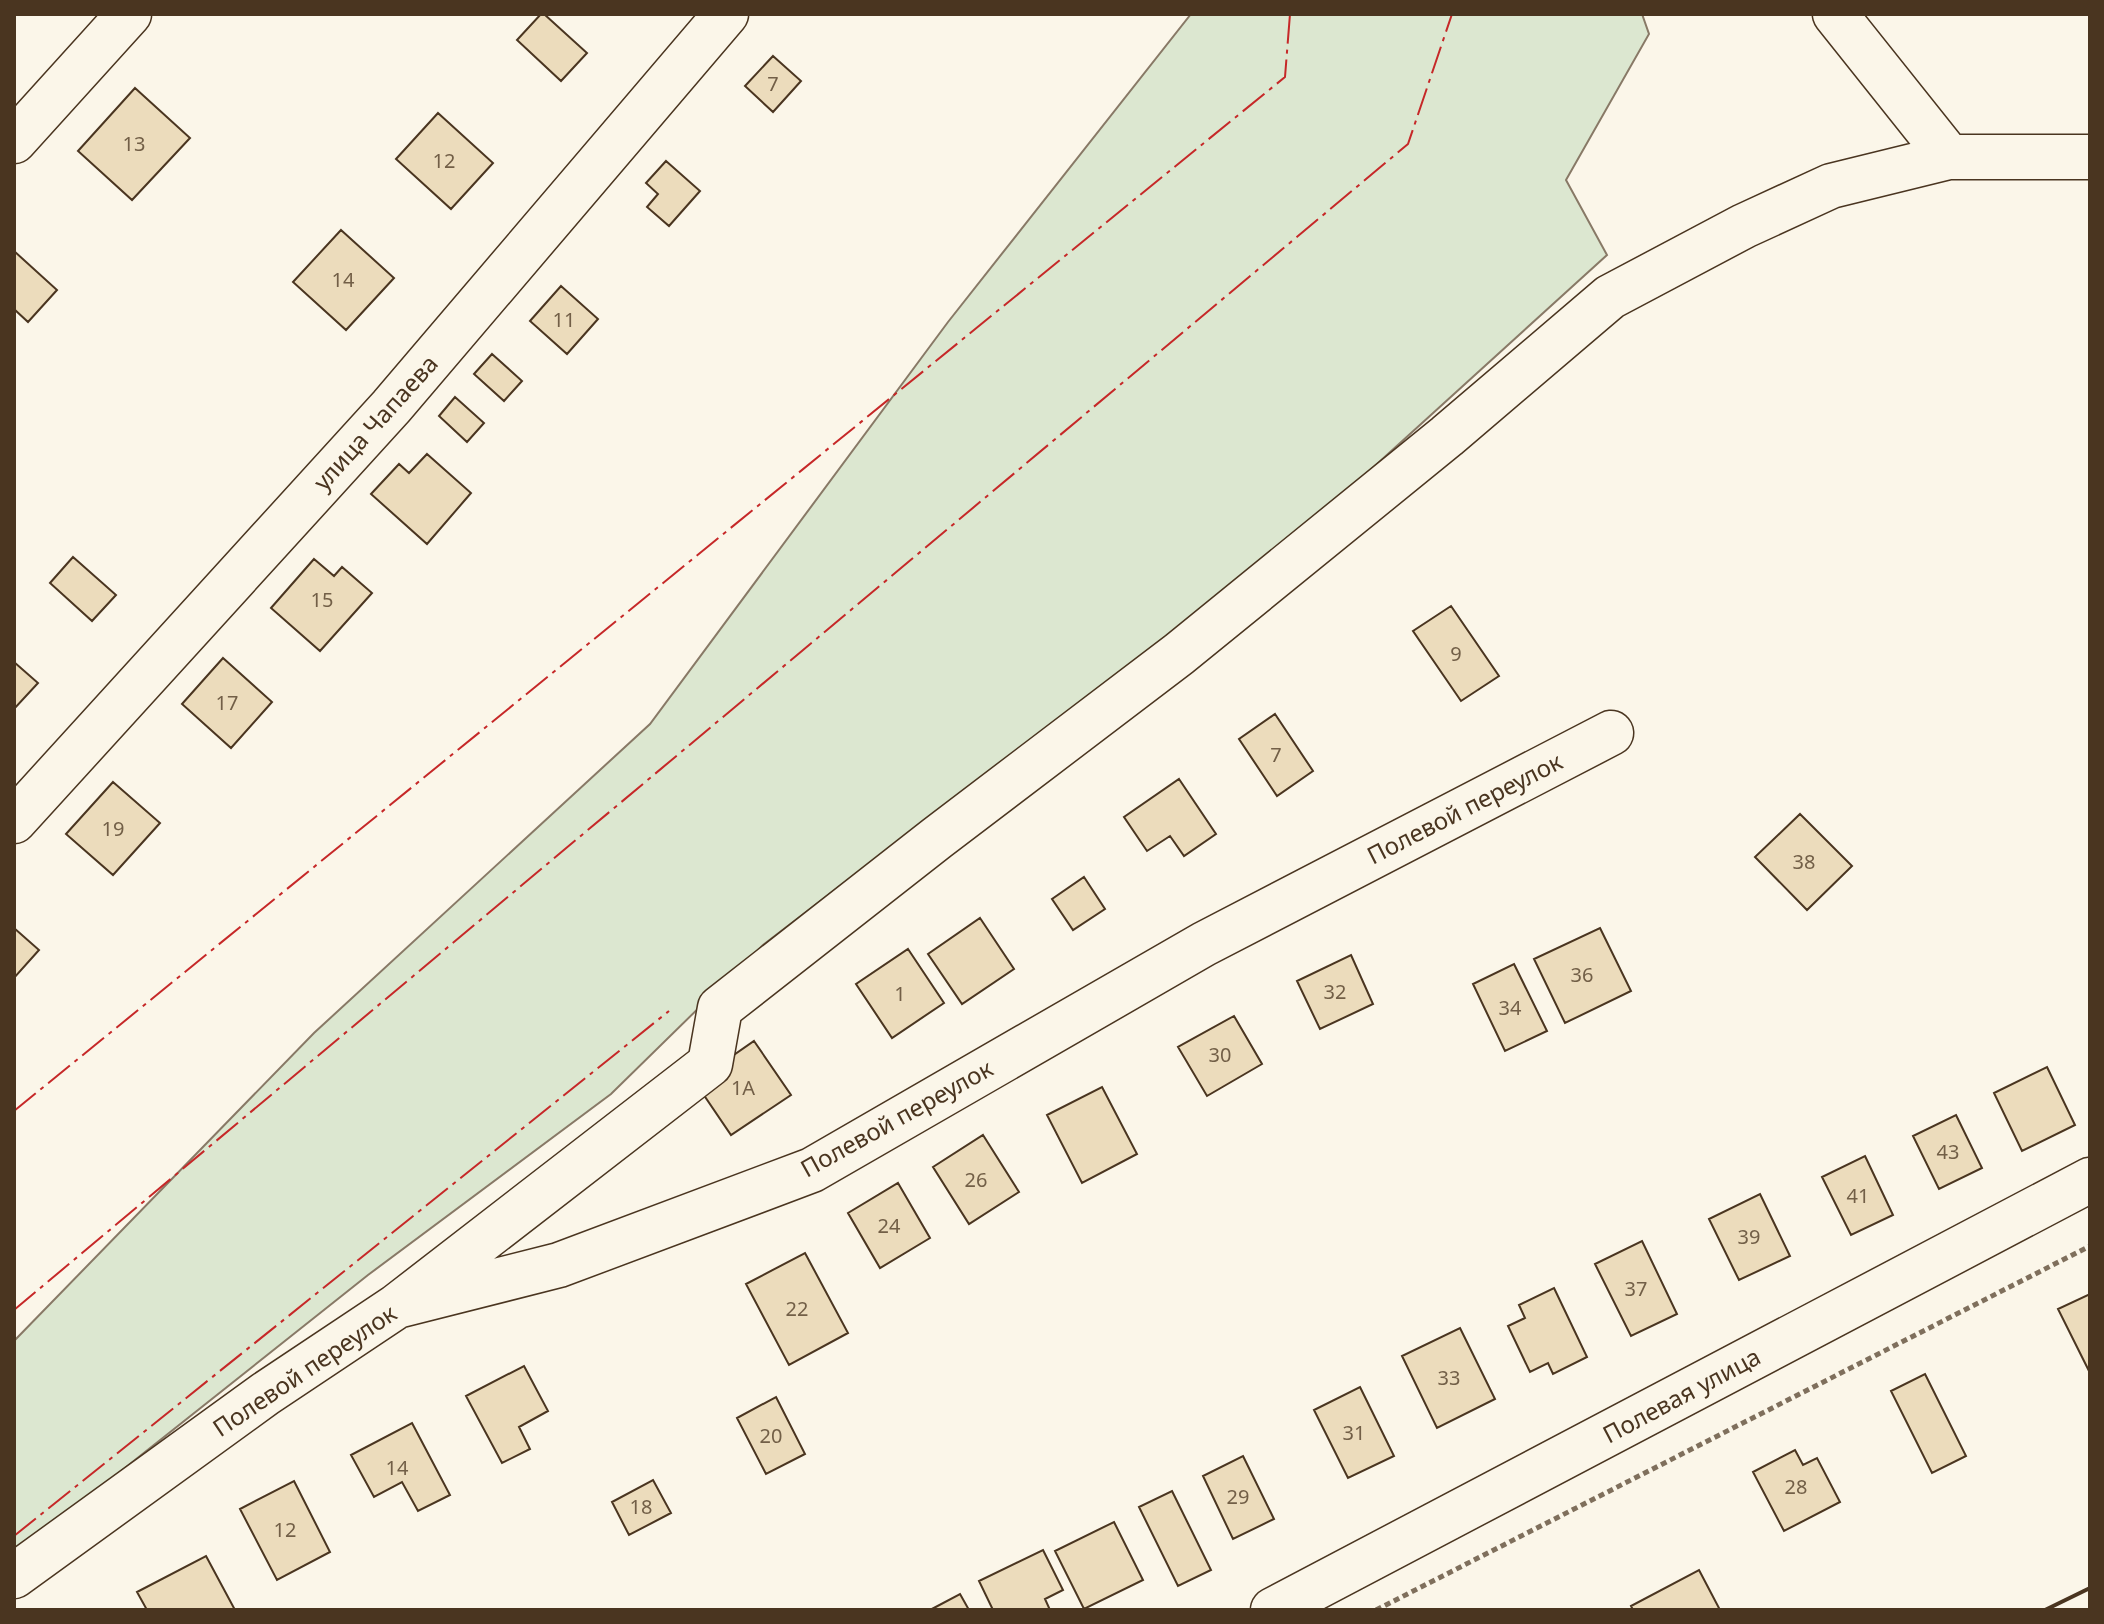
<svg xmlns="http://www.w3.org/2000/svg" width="2104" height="1624" viewBox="0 0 2104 1624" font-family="'Noto Sans',sans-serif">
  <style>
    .green { fill: #dce7d0; stroke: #887966; stroke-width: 2 }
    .building { fill: #ecdcbc; stroke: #4a3520; stroke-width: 2 }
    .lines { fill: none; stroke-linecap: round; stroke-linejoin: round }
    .minor-casing { stroke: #4a3520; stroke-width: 47 }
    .path { stroke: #7f6f5c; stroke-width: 5; stroke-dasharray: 6 4; stroke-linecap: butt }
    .minor { stroke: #fbf6e9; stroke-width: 44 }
    .wall { stroke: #4a3520; stroke-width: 4 }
    .power { stroke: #c62828; stroke-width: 2; stroke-dasharray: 28 6 4 6; stroke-linecap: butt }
    .labels { text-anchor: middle; stroke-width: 6; stroke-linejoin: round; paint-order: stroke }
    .number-label { font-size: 20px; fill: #725f47 }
    .street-label { font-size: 24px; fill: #4a3520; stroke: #fbf6e9 }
  </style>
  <rect width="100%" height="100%" fill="#fbf6e9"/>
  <!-- green -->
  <path class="green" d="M 1191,14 L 1642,14 L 1649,34 L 1566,180 L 1607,255 L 1301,533 L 763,945 L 611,1094 L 368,1275 L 14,1556 L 14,1341 L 314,1033 L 650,724 L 948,322 Z"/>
  <!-- building -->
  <path class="building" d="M 541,14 L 544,14 L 587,53 L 561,81 L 517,40 Z
    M 773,56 L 801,81 L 773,112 L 745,86 Z
    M 135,88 L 190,138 L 132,200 L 78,151 Z
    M 438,113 L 493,163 L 451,209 L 396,159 Z
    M 666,161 L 700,191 L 669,226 L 647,207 L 658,194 L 646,183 Z
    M 341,230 L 394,278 L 346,330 L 293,282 Z
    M 14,251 L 57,290 L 28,322 L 14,309 Z
    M 561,286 L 598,319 L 567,354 L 530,321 Z
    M 492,354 L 522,381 L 504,401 L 474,374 Z
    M 455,397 L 484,423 L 467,442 L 439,416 Z
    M 427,454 L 471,493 L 427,544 L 371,494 L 399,464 L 409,473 Z
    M 73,557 L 116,595 L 92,621 L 50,583 Z
    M 314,559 L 334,576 L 342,567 L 372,593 L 320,651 L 271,608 Z
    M 1451,606 L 1499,676 L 1461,701 L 1413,631 Z
    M 223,658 L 272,702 L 231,748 L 182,704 Z
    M 14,662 L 38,683 L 14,709 Z
    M 1275,714 L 1313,771 L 1277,796 L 1239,739 Z
    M 1179,779 L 1216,834 L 1184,856 L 1170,836 L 1147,851 L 1124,817 Z
    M 113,782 L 160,823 L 113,875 L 66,834 Z
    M 1800,814 L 1852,866 L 1807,910 L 1755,857 Z
    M 1084,877 L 1105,909 L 1073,930 L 1052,899 Z
    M 980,918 L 1014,969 L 962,1004 L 928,954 Z
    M 14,928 L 39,950 L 14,978 Z
    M 1600,928 L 1631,991 L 1565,1023 L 1534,959 Z
    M 908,949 L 944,1003 L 892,1038 L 856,984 Z
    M 1351,955 L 1373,1004 L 1320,1029 L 1297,981 Z
    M 1514,964 L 1547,1031 L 1505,1051 L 1473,984 Z
    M 1234,1016 L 1262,1064 L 1207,1096 L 1178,1047 Z
    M 754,1041 L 791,1095 L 731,1135 L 695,1082 Z
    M 2047,1067 L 2075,1125 L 2022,1151 L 1994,1093 Z
    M 1102,1087 L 1137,1154 L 1082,1183 L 1047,1115 Z
    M 1956,1115 L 1982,1168 L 1939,1189 L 1913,1136 Z
    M 983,1135 L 1019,1192 L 969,1224 L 933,1167 Z
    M 1865,1156 L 1893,1215 L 1851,1235 L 1822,1177 Z
    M 898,1183 L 930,1238 L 880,1268 L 848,1213 Z
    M 1760,1194 L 1790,1256 L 1739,1280 L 1709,1219 Z
    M 1642,1241 L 1677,1314 L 1631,1336 L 1595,1264 Z
    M 805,1253 L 848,1333 L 789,1365 L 746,1284 Z
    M 1554,1288 L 1587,1357 L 1553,1374 L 1548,1363 L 1530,1372 L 1508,1326 L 1525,1318 L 1519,1305 Z
    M 2090,1294 L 2090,1373 L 2058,1309 Z
    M 1460,1328 L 1495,1399 L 1437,1428 L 1402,1356 Z
    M 524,1366 L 548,1411 L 519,1427 L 530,1449 L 502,1463 L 466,1396 Z
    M 1925,1374 L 1966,1456 L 1932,1473 L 1891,1391 Z
    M 1360,1387 L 1394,1456 L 1348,1478 L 1314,1410 Z
    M 776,1397 L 805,1454 L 766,1474 L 737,1418 Z
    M 412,1423 L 450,1495 L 418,1511 L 402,1482 L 374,1497 L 351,1455 Z
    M 1795,1450 L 1803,1465 L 1817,1458 L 1840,1502 L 1784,1531 L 1753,1472 Z
    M 1243,1456 L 1274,1519 L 1233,1539 L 1203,1476 Z
    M 653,1480 L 671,1513 L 629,1535 L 612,1502 Z
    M 294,1481 L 330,1552 L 277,1580 L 240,1509 Z
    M 1172,1491 L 1211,1570 L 1178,1586 L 1139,1507 Z
    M 1114,1522 L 1143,1580 L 1084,1609 L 1055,1551 Z
    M 1043,1550 L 1063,1590 L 1045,1599 L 1050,1610 L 993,1610 L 979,1581 Z
    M 206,1556 L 235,1610 L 147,1610 L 137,1592 Z
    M 1699,1570 L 1720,1610 L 1633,1610 L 1631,1606 Z
    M 960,1594 L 969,1610 L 930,1610 Z"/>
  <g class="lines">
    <defs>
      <path id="minor" d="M 1835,14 L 1949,157
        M 14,141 L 129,14
        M 14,821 L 391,407 L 726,14
        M 397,1306 L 710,1064 L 720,1008 L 937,838 L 1179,654 L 1447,436 L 1610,297 L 1744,226 L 1831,186 L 1949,157 L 2090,157
        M 14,1576 L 265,1394 L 397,1306 L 559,1265 L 812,1170 L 1204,944 L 1611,733
        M 1273,1610 L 2090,1180"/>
    </defs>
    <!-- minor casing -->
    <use href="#minor" class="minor-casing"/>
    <!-- path -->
    <path class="path" d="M 1376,1610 L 2090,1246"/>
    <!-- minor -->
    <use href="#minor" class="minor"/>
    <!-- wall -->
    <path class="wall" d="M 2045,1610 L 2090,1588"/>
    <!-- power -->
    <path class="power" d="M 14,1111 L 1285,77 L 1290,14
      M 14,1310 L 1408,144 L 1452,14
      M 14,1536 L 669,1011"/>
  </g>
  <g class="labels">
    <!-- number labels -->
    <g class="number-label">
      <text x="773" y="91">7</text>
      <text x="134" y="151">13</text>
      <text x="444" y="168">12</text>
      <text x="343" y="287">14</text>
      <text x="564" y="327">11</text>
      <text x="322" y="607">15</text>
      <text x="1456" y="661">9</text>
      <text x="227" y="710">17</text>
      <text x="1276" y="762">7</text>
      <text x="113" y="836">19</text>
      <text x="1804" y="869">38</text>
      <text x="1582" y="982">36</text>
      <text x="1335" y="999">32</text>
      <text x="900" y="1001">1</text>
      <text x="1510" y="1015">34</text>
      <text x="1220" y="1062">30</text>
      <text x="743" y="1095">1А</text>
      <text x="1948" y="1159">43</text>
      <text x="976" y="1187">26</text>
      <text x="1858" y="1203">41</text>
      <text x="889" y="1233">24</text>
      <text x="1749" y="1244">39</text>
      <text x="1636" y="1296">37</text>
      <text x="797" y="1316">22</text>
      <text x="1449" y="1385">33</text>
      <text x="1354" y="1440">31</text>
      <text x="771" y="1443">20</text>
      <text x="397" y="1475">14</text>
      <text x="1796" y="1494">28</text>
      <text x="1238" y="1504">29</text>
      <text x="641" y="1514">18</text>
      <text x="285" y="1537">12</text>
    </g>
    <!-- street labels -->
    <g class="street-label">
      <text transform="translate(376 423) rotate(-48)" y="8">улица Чапаева</text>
      <text transform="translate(1465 809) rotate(-27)" y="8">Полевой переулок</text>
      <text transform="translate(897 1119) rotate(-29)" y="8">Полевой переулок</text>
      <text transform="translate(305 1371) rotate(-34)" y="8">Полевой переулок</text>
      <text transform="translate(1682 1396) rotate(-28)" y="8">Полевая улица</text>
    </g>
  </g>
  <!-- border -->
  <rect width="2104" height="1624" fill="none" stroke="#4a3520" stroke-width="32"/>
</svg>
